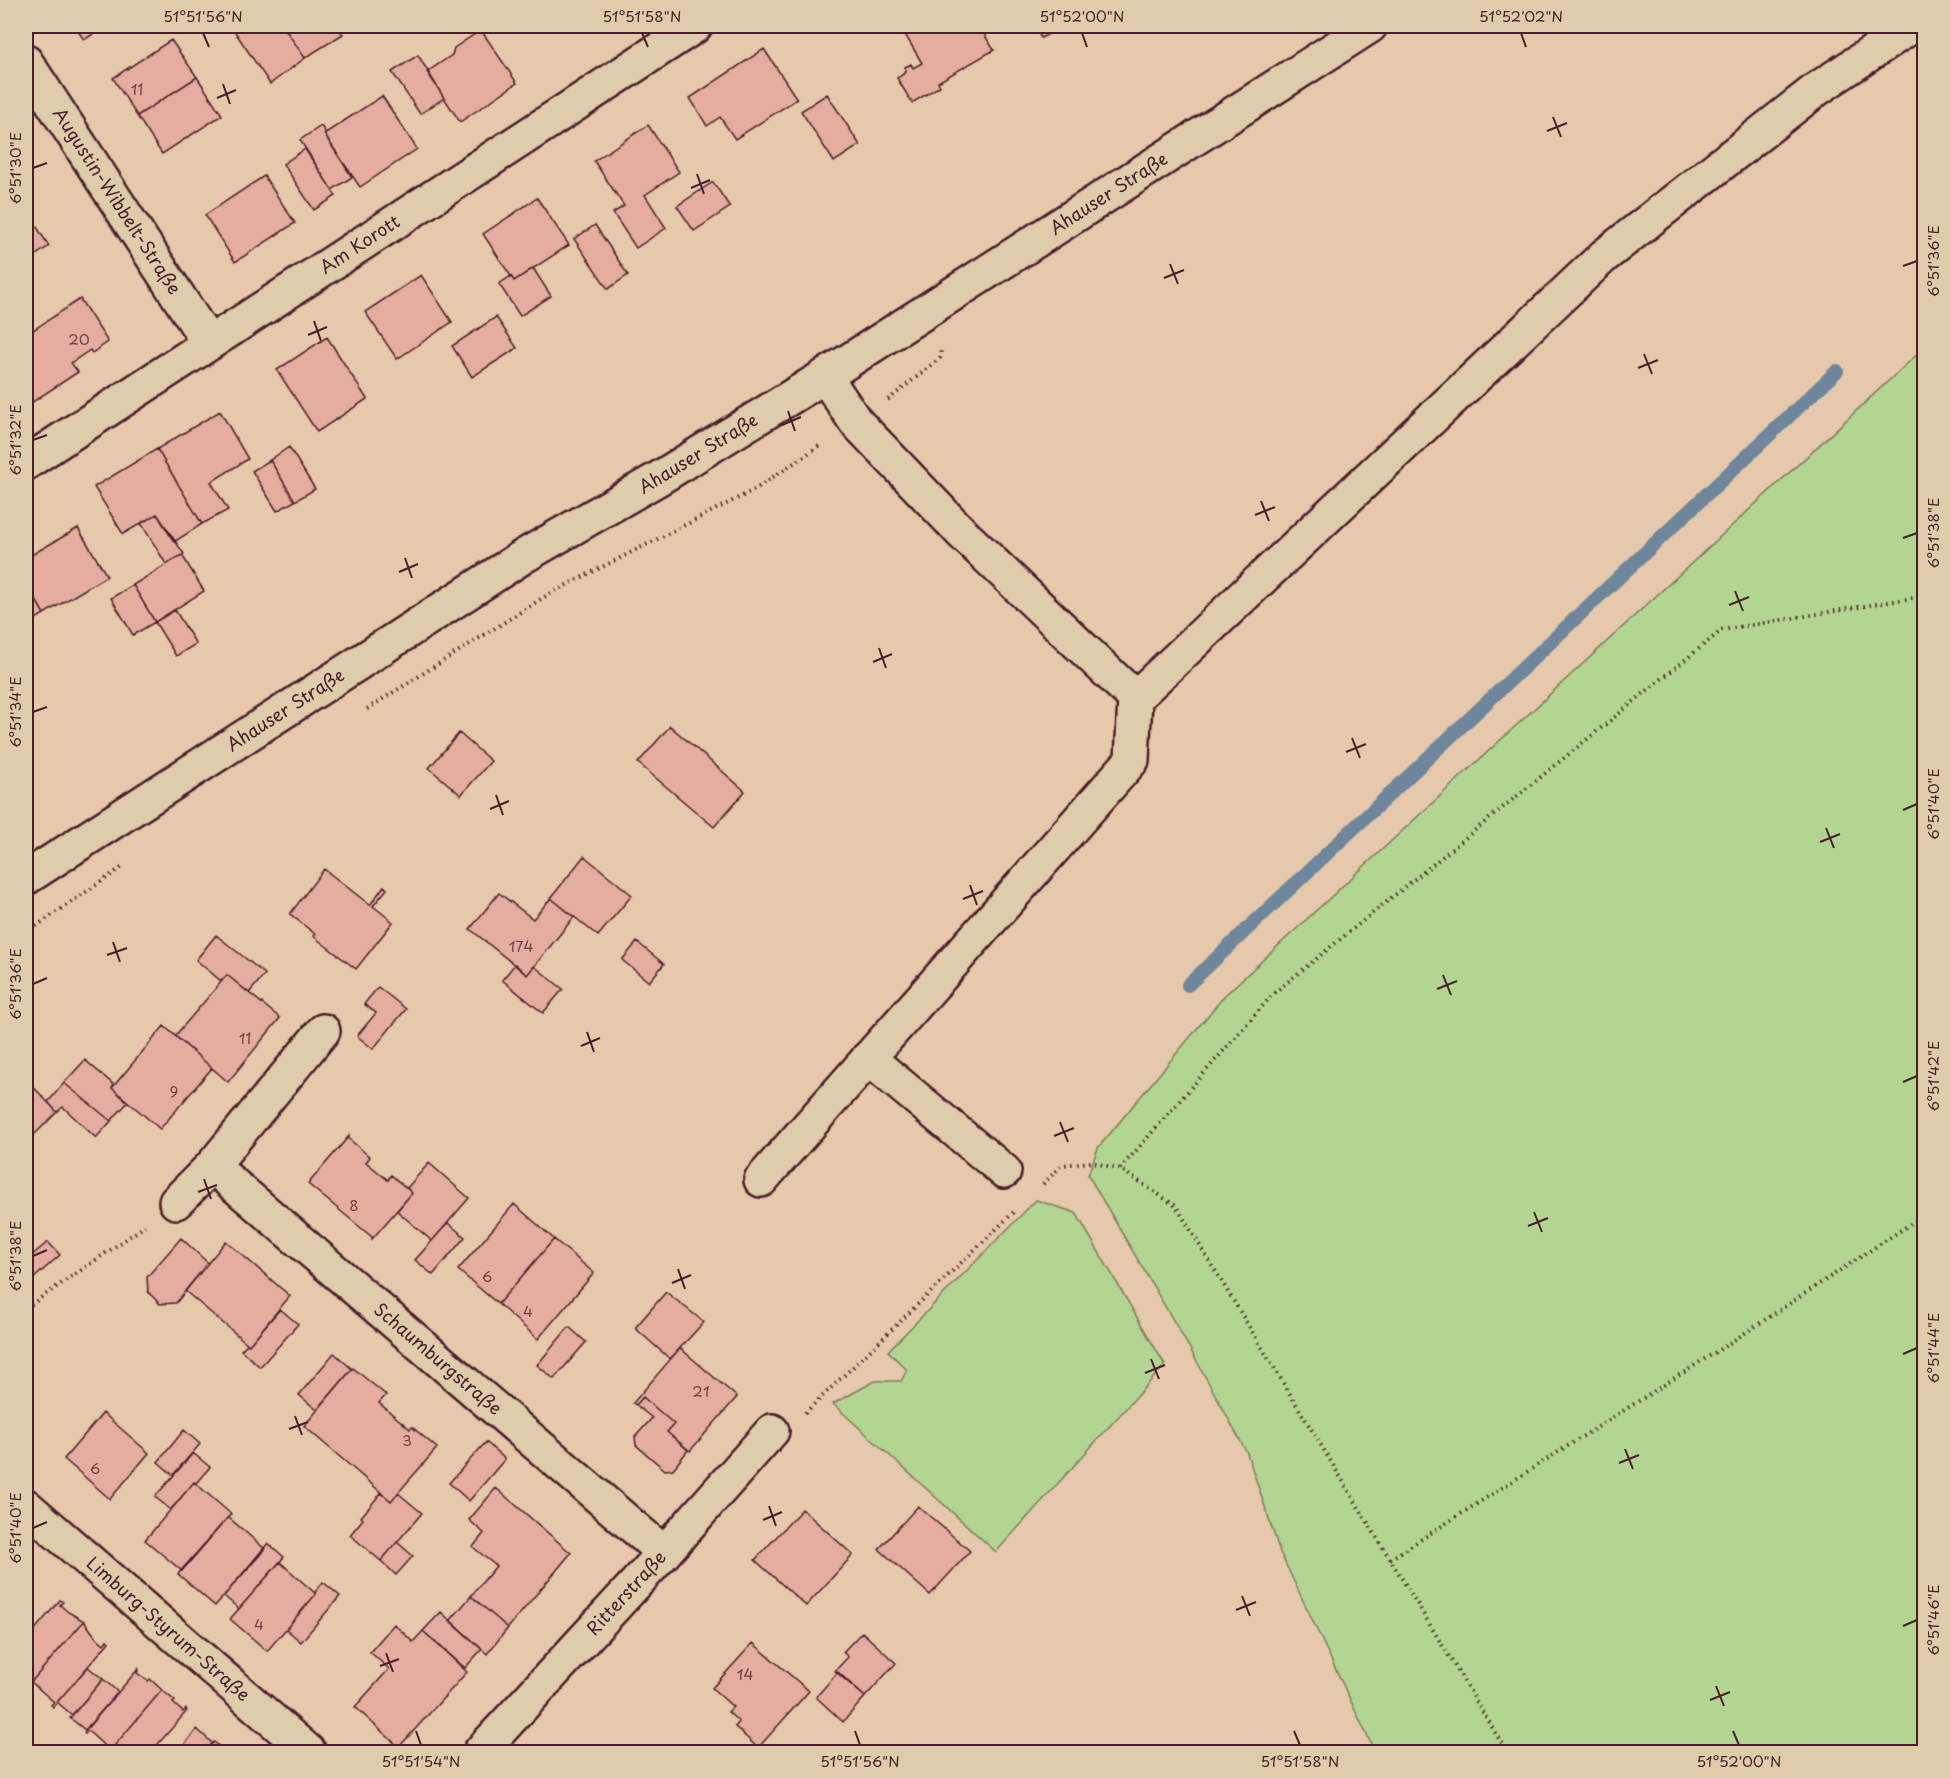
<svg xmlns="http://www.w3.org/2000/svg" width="1950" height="1778" viewBox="0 0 1950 1778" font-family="'Playpen Sans',sans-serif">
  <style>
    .green { fill: #b2d691; stroke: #7e7a5e; stroke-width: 1.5 }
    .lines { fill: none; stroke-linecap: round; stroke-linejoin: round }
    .stream { stroke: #6e879c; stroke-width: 14 }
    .building { fill: #e5ad9f; stroke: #4a1f2b; stroke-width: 1.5 }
    .minor-casing { stroke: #4a1f2b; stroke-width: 38 }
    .secondary-casing { stroke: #4a1f2b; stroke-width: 38 }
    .path { stroke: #4a1f2b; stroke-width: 4; stroke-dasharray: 1.5 4.5; stroke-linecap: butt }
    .minor { stroke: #dfccaa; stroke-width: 33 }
    .secondary { stroke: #dfccaa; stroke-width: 33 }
    .ticks { fill: none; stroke: #4a1f2b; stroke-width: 2 }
    .labels { text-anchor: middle; stroke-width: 5; stroke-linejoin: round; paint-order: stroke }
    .number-label { font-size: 15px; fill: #714248 }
    .street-label { font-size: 18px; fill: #4a1f2b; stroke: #dfccaa }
    .neatline { fill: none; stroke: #4a1f2b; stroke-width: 2 }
    .ticks-label { font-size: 15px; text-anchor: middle; fill: #4a1f2b }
  </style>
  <rect width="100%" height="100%" fill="#e6c8ab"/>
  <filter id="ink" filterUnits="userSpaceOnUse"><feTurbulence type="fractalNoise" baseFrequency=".0167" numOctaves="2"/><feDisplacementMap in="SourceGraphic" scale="12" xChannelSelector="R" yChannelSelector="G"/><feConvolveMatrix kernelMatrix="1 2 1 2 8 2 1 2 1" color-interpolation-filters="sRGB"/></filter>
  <g filter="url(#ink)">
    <!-- green -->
    <path class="green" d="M 1924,348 L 1924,1752 L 1375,1752 L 1280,1552 L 1247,1453 L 1189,1347 L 1088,1175 L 1098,1148 L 1225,995 Z
      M 1036,1200 L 1076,1213 L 1165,1365 L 996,1552 L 833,1404 L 875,1381 L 901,1381 L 907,1370 L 888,1351 Z"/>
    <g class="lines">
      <!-- stream -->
      <path class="stream" d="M 1188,985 L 1837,371"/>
    </g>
    <!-- building -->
    <path class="building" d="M 75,26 L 106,26 L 84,40 Z
      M 231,26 L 283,26 L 305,58 L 270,84 Z
      M 283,26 L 336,26 L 343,34 L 305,58 Z
      M 900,26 L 979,26 L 994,50 L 938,82 L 940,86 L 912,103 L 897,78 L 905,73 L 904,71 L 906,70 L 905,67 L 911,64 L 913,68 L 922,63 Z
      M 1034,26 L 1064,26 L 1041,38 Z
      M 481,30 L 517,83 L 460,122 L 427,72 L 452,55 L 454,48 Z
      M 171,40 L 197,77 L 137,116 L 113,78 Z
      M 764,49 L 797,99 L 735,139 L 720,117 L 707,126 L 690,98 Z
      M 418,55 L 444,98 L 420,114 L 392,72 Z
      M 197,77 L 222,115 L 162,154 L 137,116 Z
      M 827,94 L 860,145 L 834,162 L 801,111 Z
      M 382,96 L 417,149 L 360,187 L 324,134 Z
      M 648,125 L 679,172 L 645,195 L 666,228 L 636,248 L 613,213 L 624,206 L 594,161 Z
      M 321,126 L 326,133 L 324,134 L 352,177 L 332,190 L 300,140 Z
      M 305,149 L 336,196 L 314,210 L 283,164 Z
      M 264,176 L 295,223 L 235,262 L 205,215 Z
      M 713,182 L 730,207 L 694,231 L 677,206 Z
      M 537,198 L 569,245 L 514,281 L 483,234 Z
      M 26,210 L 49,246 L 26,262 Z
      M 595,225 L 628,275 L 608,289 L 574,239 Z
      M 533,268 L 551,296 L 520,316 L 499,284 L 511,276 L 514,281 Z
      M 421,275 L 452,322 L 397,359 L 365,312 Z
      M 80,299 L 108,342 L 92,353 L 90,350 L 71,363 L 78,372 L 31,403 L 26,395 L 26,335 Z
      M 496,317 L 517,348 L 472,377 L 452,346 Z
      M 327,337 L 367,399 L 317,432 L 277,370 Z
      M 220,411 L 248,459 L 211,482 L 228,510 L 202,524 L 157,449 Z
      M 289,447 L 315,489 L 295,501 L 270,460 Z
      M 157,449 L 202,524 L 174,542 L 157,514 L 123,534 L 94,487 Z
      M 270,460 L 295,501 L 277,511 L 252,471 Z
      M 157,514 L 184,554 L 166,564 L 141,523 Z
      M 78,528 L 107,576 L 44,614 L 26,583 L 26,558 Z
      M 182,555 L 204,591 L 155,622 L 133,585 Z
      M 26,583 L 44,614 L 26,625 Z
      M 133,585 L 155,622 L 133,635 L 111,598 Z
      M 175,610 L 196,644 L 176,656 L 155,622 Z
      M 670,726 L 745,791 L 714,827 L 638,763 Z
      M 459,733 L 491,761 L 461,795 L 429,768 Z
      M 584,856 L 632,895 L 598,936 L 551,898 Z
      M 324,869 L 370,905 L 384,886 L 387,889 L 373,906 L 393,922 L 356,969 L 313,936 L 315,934 L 290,914 Z
      M 499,893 L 533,919 L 551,898 L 574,917 L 527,975 L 470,929 Z
      M 216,935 L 265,974 L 249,993 L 227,975 L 221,981 L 196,960 Z
      M 637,942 L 664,964 L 649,982 L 622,960 Z
      M 515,964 L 527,975 L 534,966 L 563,989 L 543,1013 L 502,980 Z
      M 227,975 L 280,1018 L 228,1082 L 175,1036 Z
      M 378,987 L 406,1009 L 373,1049 L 357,1036 L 376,1013 L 364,1004 Z
      M 164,1026 L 212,1068 L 160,1129 L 112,1088 Z
      M 85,1060 L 114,1085 L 112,1088 L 128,1102 L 111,1121 L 64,1083 Z
      M 26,1079 L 57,1112 L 26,1143 Z
      M 64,1083 L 111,1121 L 96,1138 L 63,1107 L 57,1112 L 48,1102 Z
      M 349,1136 L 349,1139 L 370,1157 L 366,1162 L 388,1180 L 391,1175 L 412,1193 L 372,1239 L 372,1237 L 308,1184 Z
      M 429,1163 L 469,1198 L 432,1241 L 397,1211 L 412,1193 L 407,1188 Z
      M 514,1204 L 554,1239 L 498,1304 L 458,1270 Z
      M 448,1223 L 465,1237 L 433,1275 L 415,1260 Z
      M 181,1238 L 208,1263 L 176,1303 L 160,1304 L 148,1292 L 147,1277 Z
      M 554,1239 L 594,1273 L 538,1339 L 498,1304 Z
      M 226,1241 L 290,1296 L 249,1345 L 185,1291 Z
      M 48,1242 L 60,1255 L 33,1279 L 26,1271 L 26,1260 Z
      M 666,1292 L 704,1322 L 670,1359 L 635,1328 Z
      M 280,1309 L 298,1324 L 260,1367 L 241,1350 L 247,1344 L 249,1345 Z
      M 569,1327 L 586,1342 L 554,1379 L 537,1365 Z
      M 680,1348 L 737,1397 L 690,1451 L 667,1432 L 674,1424 L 643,1397 L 636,1405 L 633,1403 Z
      M 334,1353 L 352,1369 L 317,1410 L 299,1395 Z
      M 353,1368 L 386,1395 L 379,1403 L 410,1429 L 412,1427 L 437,1448 L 391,1501 L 304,1426 Z
      M 643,1397 L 674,1424 L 667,1432 L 688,1450 L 673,1469 L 665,1470 L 636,1445 L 635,1437 L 652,1418 L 636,1405 Z
      M 103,1413 L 149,1453 L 110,1499 L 64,1459 Z
      M 184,1430 L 200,1444 L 173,1475 L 158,1462 Z
      M 486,1442 L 505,1459 L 469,1501 L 449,1483 Z
      M 193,1453 L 210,1467 L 196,1483 L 194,1482 L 171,1510 L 155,1497 Z
      M 194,1482 L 231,1514 L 182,1571 L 145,1540 Z
      M 496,1488 L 571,1553 L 508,1628 L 471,1596 L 496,1566 L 473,1547 L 484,1533 L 469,1520 Z
      M 381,1493 L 391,1501 L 398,1493 L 422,1513 L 381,1561 L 350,1535 L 363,1519 L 361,1517 Z
      M 918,1506 L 970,1551 L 930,1595 L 879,1549 Z
      M 802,1509 L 853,1555 L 806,1606 L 755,1560 Z
      M 228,1517 L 265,1549 L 215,1606 L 178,1574 Z
      M 397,1542 L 413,1556 L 396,1575 L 381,1561 Z
      M 268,1543 L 284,1557 L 239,1609 L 224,1596 Z
      M 280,1562 L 316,1594 L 267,1651 L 230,1619 Z
      M 323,1582 L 340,1596 L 301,1642 L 286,1629 L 316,1594 L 315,1592 Z
      M 471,1596 L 508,1628 L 487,1654 L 450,1621 Z
      M 60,1600 L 63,1602 L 60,1605 L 68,1612 L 84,1621 L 31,1682 L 26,1678 L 26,1640 Z
      M 441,1612 L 482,1649 L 465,1668 L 423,1631 Z
      M 84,1621 L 95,1636 L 104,1644 L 107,1640 L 109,1642 L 53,1707 L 51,1705 L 54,1702 L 31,1682 Z
      M 394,1624 L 413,1642 L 423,1631 L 467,1672 L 399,1747 L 355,1707 L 389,1669 L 370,1652 Z
      M 862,1632 L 896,1663 L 865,1697 L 835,1671 L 848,1657 L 843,1652 Z
      M 753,1643 L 809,1691 L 758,1748 L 735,1727 L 739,1722 L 728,1712 L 733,1707 L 712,1688 Z
      M 88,1667 L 103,1679 L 72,1715 L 57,1702 Z
      M 139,1668 L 137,1673 L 148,1681 L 150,1679 L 162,1690 L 110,1751 L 88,1731 L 85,1734 L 84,1732 Z
      M 838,1672 L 865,1697 L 843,1722 L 816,1697 Z
      M 103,1679 L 118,1692 L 85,1730 L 70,1718 Z
      M 162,1690 L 175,1701 L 173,1703 L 183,1712 L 186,1709 L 187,1711 L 151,1752 L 113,1752 L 110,1751 Z
      M 197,1729 L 212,1743 L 204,1752 L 178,1752 Z
      M 214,1742 L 226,1752 L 204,1752 Z"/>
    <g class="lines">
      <defs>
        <g id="minor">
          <path id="s1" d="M 26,62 L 208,342"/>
          <path d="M 825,376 L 855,421 L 963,534 L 1135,698"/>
          <path id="s2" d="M 26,463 L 695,26"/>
          <path id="s3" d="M 323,1031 L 212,1166 L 664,1553"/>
          <path d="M 868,1058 L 1004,1171"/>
          <path d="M 761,1180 L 1132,760 L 1135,698 L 1604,256 L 1817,89 L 1912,26"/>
          <path d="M 176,1202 L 212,1166"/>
          <path id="s4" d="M 26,1506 L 309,1752"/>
          <path id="s5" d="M 480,1752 L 664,1553 L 772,1431"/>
        </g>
        <g id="secondary">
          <path id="s6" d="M 26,878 L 524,556 L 661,477 L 825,376 L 1370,26"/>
        </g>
      </defs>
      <!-- minor casing -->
      <use href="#minor" class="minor-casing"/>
      <!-- secondary casing -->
      <use href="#secondary" class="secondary-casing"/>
      <!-- path -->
      <path class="path" d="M 888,400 L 940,358 L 941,348
        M 367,709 L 549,594 L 754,490 L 822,444
        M 26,933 L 124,866
        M 1120,1169 L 1274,993 L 1722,630 L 1924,596
        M 1043,1184 L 1062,1165 L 1091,1162 L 1120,1169 L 1176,1206 L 1507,1752
        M 26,1308 L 145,1226
        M 805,1413 L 1016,1210
        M 1390,1559 L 1722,1348 L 1924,1215"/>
      <!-- minor -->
      <use href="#minor" class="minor"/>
      <!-- secondary -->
      <use href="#secondary" class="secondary"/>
    </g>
  </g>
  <!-- ticks -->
  <path class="ticks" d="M 203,33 L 209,47M 642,33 L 648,47M 1082,33 L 1087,47M 1521,33 L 1526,47M 223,84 L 230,104M 217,98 L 236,90M 1553,117 L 1561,137M 1547,131 L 1567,123M 33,168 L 47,163M 697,174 L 704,194M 691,188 L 710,180M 1170,264 L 1178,284M 1903,266 L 1917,261M 1164,278 L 1184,270M 314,321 L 321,341M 308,335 L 327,327M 1644,354 L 1652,374M 1638,368 L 1658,360M 788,411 L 795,431M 782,425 L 801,417M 33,440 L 47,435M 1261,501 L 1269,521M 1255,515 L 1275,507M 1903,538 L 1917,533M 405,558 L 412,578M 399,572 L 418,564M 1735,591 L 1743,611M 1729,605 L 1749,597M 879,648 L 886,668M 873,662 L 892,654M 33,712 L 47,707M 1352,738 L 1360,758M 1346,752 L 1366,744M 496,795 L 503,815M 490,809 L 509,801M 1903,810 L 1917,804M 1826,828 L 1834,848M 1820,842 L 1840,834M 970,885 L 977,905M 963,899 L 983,891M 113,942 L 120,962M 107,955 L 127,948M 1443,975 L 1451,995M 33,984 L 47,978M 1437,989 L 1457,981M 587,1032 L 594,1052M 581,1046 L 600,1038M 1903,1082 L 1917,1076M 1060,1122 L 1068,1142M 1054,1136 L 1074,1128M 204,1179 L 211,1199M 198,1192 L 217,1185M 1534,1212 L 1542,1232M 1528,1226 L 1548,1218M 33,1256 L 47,1250M 678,1269 L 685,1289M 672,1283 L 691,1275M 1903,1354 L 1917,1348M 1151,1359 L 1159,1379M 1145,1373 L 1165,1365M 295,1416 L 302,1435M 289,1429 L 308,1422M 1625,1449 L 1633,1469M 1619,1463 L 1639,1455M 769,1506 L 776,1526M 763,1520 L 782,1512M 33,1528 L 47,1522M 1242,1596 L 1250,1616M 1236,1610 L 1256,1602M 1903,1626 L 1917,1620M 386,1653 L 393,1672M 380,1666 L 399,1659M 1716,1686 L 1724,1706M 1710,1700 L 1730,1692M 416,1731 L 421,1745M 855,1731 L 860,1745M 1294,1731 L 1300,1745M 1733,1731 L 1739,1745"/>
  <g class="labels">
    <!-- number labels -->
    <g class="number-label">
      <text x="137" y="95">11</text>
      <text x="79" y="345">20</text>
      <text x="521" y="952">174</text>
      <text x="245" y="1044">11</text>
      <text x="174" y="1097">9</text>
      <text x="354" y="1211">8</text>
      <text x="487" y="1282">6</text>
      <text x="528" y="1317">4</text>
      <text x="701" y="1397">21</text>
      <text x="407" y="1446">3</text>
      <text x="95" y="1474">6</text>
      <text x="259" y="1630">4</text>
      <text x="745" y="1680">14</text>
    </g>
    <!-- street labels -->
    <g class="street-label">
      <text dy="6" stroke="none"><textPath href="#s6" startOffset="1281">Ahauser Straße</textPath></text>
      <text dy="6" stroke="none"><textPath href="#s1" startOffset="166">Augustin-Wibbelt-Straße</textPath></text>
      <text dy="6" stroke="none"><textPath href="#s2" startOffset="399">Am Korott</textPath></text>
      <text dy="6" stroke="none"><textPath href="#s6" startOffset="795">Ahauser Straße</textPath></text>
      <text dy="6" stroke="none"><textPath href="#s6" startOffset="309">Ahauser Straße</textPath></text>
      <text dy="6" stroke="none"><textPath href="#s3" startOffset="472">Schaumburgstraße</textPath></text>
      <text dy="6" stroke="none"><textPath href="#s5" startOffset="216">Ritterstraße</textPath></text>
      <text dy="6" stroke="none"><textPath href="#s4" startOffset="188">Limburg-Styrum-Straße</textPath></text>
    </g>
  </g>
  <!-- margin -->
  <rect width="1950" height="1778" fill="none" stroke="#dfccaa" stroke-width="66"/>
  <rect x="33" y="33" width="1884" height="1712" class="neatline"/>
  <g class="ticks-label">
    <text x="203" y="22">51°51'56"N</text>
    <text x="642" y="22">51°51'58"N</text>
    <text x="1082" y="22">51°52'00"N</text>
    <text x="1521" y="22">51°52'02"N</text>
    <text transform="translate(16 168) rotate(-90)" y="5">6°51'30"E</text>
    <text transform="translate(1934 261) rotate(-90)" y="5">6°51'36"E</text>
    <text transform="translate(16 440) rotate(-90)" y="5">6°51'32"E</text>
    <text transform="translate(1934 533) rotate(-90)" y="5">6°51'38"E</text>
    <text transform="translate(16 712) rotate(-90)" y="5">6°51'34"E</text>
    <text transform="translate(1934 804) rotate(-90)" y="5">6°51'40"E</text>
    <text transform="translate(16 984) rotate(-90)" y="5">6°51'36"E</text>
    <text transform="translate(1934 1076) rotate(-90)" y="5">6°51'42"E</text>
    <text transform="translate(16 1256) rotate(-90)" y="5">6°51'38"E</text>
    <text transform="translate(1934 1348) rotate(-90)" y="5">6°51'44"E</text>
    <text transform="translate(16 1528) rotate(-90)" y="5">6°51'40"E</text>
    <text transform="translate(1934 1620) rotate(-90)" y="5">6°51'46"E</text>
    <text x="421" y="1767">51°51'54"N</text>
    <text x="860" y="1767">51°51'56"N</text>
    <text x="1300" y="1767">51°51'58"N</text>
    <text x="1739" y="1767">51°52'00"N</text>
  </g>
</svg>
